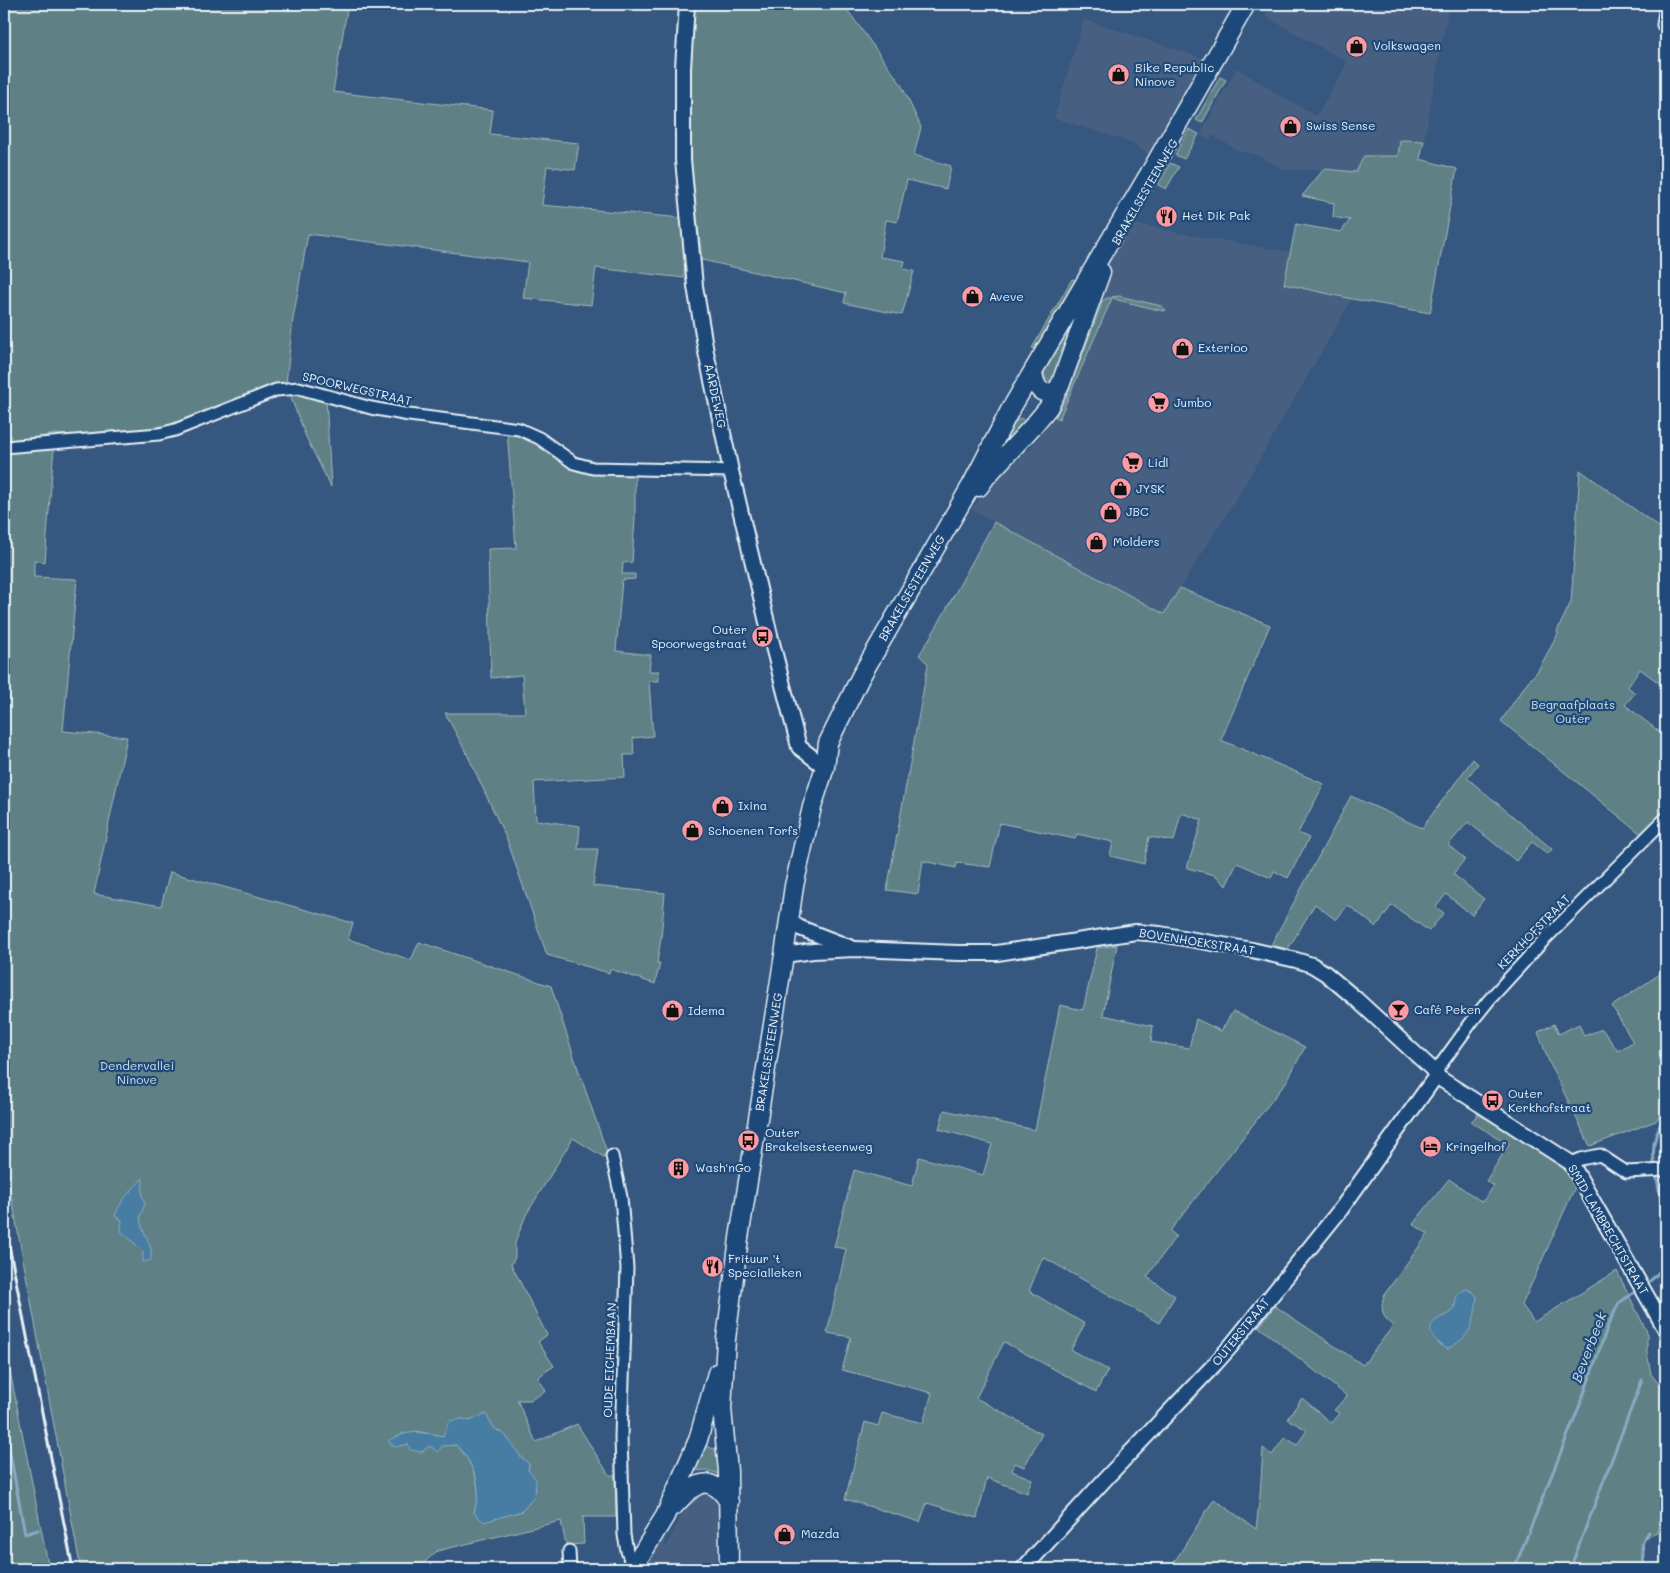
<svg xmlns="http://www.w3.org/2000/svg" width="1670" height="1573" viewBox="0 0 1670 1573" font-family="Mali,sans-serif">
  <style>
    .built { fill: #466082 }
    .green { fill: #5f8185; stroke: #a4b9be; fill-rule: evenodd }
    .water { fill: #467ca3; stroke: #87abc5 }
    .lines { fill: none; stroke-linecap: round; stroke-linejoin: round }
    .stream { stroke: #87abc5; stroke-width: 3 }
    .minor-casing { stroke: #e8f1f8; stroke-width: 15 }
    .tertiary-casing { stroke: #e8f1f8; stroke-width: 18 }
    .primary-casing { stroke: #e8f1f8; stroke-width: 21 }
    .minor { stroke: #1f4a7a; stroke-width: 11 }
    .tertiary { stroke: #1f4a7a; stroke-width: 14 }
    .primary { stroke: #1f4a7a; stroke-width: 18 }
    .rail { stroke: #e8f1f8; stroke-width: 3 }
    .labels { text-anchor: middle; stroke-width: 4.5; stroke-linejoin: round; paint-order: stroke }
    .poi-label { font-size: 12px; fill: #e8f1f8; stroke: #1f4a7a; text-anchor: start }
    .street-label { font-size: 12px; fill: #e8f1f8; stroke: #1f4a7a }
    .park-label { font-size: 12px; fill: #d3e0e7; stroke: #1f4a7a }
    .water-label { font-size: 14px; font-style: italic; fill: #d0dfeb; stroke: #1f4a7a }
  </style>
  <rect width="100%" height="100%" fill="#36577f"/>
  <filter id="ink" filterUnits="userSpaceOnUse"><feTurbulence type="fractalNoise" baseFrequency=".02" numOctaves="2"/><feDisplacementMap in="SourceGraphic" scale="10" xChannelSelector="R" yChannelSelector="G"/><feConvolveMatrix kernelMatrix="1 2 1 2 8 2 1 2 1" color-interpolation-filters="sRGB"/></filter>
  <g filter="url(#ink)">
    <!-- built -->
    <path class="built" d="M 1272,4 L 1449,4 L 1424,141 L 1400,140 L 1399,156 L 1364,156 L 1356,172 L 1324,169 L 1285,170 L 1255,154 L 1239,151 L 1212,135 L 1210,140 L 1200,135 L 1236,70 L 1235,67 L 1278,94 L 1316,116 L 1340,76 L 1347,62 L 1265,16 Z
      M 1084,19 L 1208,60 L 1153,158 L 1131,142 L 1054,118 Z
      M 1131,223 L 1195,236 L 1291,252 L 1285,284 L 1352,299 L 1240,493 L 1164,614 L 971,509 L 994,482 L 1029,449 L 1059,413 L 1065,400 L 1101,306 L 1102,285 L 1111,256 Z
      M 703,1491 L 712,1493 L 720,1504 L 716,1560 L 718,1561 L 717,1569 L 629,1569 L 665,1516 L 665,1549 L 689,1499 Z"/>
    <!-- green -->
    <path class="green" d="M 4,4 L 348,4 L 333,92 L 493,110 L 490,134 L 579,143 L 575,170 L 547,166 L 542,205 L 682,218 L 685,259 L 684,278 L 596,268 L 591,305 L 523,298 L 528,262 L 308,234 L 293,319 L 286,384 L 159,430 L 75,436 L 56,434 L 4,443 Z
      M 694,4 L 843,4 L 901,84 L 921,127 L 914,155 L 951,166 L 946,189 L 907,180 L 897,222 L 886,220 L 880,257 L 905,261 L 903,269 L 914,271 L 902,315 L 844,303 L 846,293 L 702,260 L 692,174 L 689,66 Z
      M 1220,77 L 1226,80 L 1202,123 L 1196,120 Z
      M 1189,129 L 1199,134 L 1184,159 L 1175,155 Z
      M 1400,140 L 1424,141 L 1420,159 L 1457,169 L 1430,313 L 1352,299 L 1284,284 L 1296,224 L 1341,232 L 1350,220 L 1333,217 L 1334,203 L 1302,196 L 1324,169 L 1356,172 L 1364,156 L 1398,156 Z
      M 1170,163 L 1179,167 L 1166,189 L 1158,185 Z
      M 1072,279 L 1076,280 L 1036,350 L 1032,348 Z
      M 1086,296 L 1055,380 C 1046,382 1043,378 1044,369 Z
      M 1119,296 L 1161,306 L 1166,310 L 1163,311 L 1118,300 L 1112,297 Z
      M 1107,298 L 1112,298 L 1059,419 L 1055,417 L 1065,400 L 1101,306 L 1101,302 Z
      M 296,392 L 326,398 L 331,487 L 306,437 L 291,398 L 293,394 Z
      M 1021,418 L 1026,422 L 984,471 L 1010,425 Z
      M 507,431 L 535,439 L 553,454 L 635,474 L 635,519 L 632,562 L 623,563 L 622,574 L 635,574 L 635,579 L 622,580 L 616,651 L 651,655 L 649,671 L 659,671 L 659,681 L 649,681 L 653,736 L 633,738 L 634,755 L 624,755 L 625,777 L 534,782 L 536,820 L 580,826 L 578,849 L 598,849 L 593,886 L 665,893 L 661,938 L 657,963 L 660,963 L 655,984 L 610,969 L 609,973 L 547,955 L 507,840 L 467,754 L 445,713 L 525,713 L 522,675 L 491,678 L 488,549 L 516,548 Z
      M 54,447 L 45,562 L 34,560 L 34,577 L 77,579 L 63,731 L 127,737 L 94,894 L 161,906 L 170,872 L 353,923 L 348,939 L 411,960 L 419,942 L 551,986 L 575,1060 L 610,1161 L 573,1138 L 526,1215 L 515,1243 L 515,1258 L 511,1264 L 547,1335 L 538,1342 L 554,1366 L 538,1377 L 546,1391 L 531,1400 L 517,1400 L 536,1442 L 577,1424 L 609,1475 L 615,1475 L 616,1517 L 583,1517 L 584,1544 L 566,1545 L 561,1521 L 437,1551 L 417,1569 L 90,1569 L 89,1564 L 80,1565 L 4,1157 L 4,452 ZM 486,1414 L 494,1428 L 505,1435 L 521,1457 L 529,1464 L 522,1511 L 484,1521 L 474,1513 C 475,1507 478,1499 478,1493 C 478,1476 468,1456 456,1445 L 430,1446 L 408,1444 L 401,1434 L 408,1434 L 415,1431 L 443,1436 L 462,1419 L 470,1421 Z
      M 1580,470 L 1666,532 L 1666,688 L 1640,669 L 1628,687 L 1635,693 L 1625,705 L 1666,737 L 1666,811 L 1641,834 L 1501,721 L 1528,681 L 1537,672 L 1558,634 L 1557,631 L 1571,602 Z
      M 994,522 L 1164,614 L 1180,588 L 1270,625 L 1221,740 L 1324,784 L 1298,833 L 1309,838 L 1288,878 L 1274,871 L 1271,878 L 1237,863 L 1226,886 L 1215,875 L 1187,868 L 1202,820 L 1181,813 L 1174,841 L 1149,837 L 1144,864 L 1110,856 L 1113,842 L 1077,834 L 1075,839 L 1000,823 L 990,867 L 957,863 L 956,868 L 923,861 L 918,894 L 887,890 L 928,664 L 919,655 L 937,626 Z
      M 1473,759 L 1478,764 L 1467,778 L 1552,849 L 1548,854 L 1532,842 L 1516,861 L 1468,822 L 1448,845 L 1465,859 L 1453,874 L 1484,899 L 1472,915 L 1446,894 L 1436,907 L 1444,913 L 1429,931 L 1392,905 L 1376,927 L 1348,905 L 1336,920 L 1315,904 L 1288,949 L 1271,945 L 1351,796 L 1422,828 Z
      M 1117,945 L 1103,1015 L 1153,1026 L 1151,1042 L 1189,1048 L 1196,1019 L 1221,1031 L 1233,1011 L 1305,1047 L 1287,1081 L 1170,1231 L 1176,1236 L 1147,1277 L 1175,1296 L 1159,1323 L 1043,1257 L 1029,1291 L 1085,1324 L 1071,1350 L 1108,1370 L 1096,1392 L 1004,1342 L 976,1398 L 1042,1434 L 1024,1467 L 1015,1463 L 1012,1471 L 1032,1479 L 1027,1493 L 987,1478 L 977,1518 L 927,1503 L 920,1522 L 845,1499 L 865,1422 L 878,1426 L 882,1413 L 923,1423 L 932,1393 L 842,1370 L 851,1337 L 827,1333 L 846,1249 L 834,1247 L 854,1170 L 912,1186 L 919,1157 L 983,1175 L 992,1144 L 939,1129 L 944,1110 L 1035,1130 L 1060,1005 L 1083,1010 L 1097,948 Z
      M 1666,970 L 1666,1107 L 1656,1121 L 1590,1146 L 1549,1062 L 1538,1032 L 1554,1024 L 1559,1034 L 1579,1024 L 1584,1036 L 1602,1029 L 1618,1051 L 1633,1042 L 1612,1006 Z
      M 1478,1114 C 1512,1134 1555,1150 1576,1185 L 1522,1305 L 1534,1322 L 1617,1271 L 1647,1332 L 1647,1352 L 1651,1374 L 1666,1393 L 1666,1496 L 1664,1498 L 1657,1533 L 1643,1539 L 1645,1569 L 1170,1569 L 1214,1499 L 1256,1529 L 1260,1495 L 1263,1448 L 1272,1455 L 1285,1437 L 1297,1445 L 1307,1430 L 1287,1419 L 1302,1398 L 1331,1423 L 1339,1413 L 1334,1410 L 1347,1396 L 1259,1327 L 1275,1306 L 1363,1365 L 1393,1326 C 1382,1317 1380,1309 1384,1295 L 1428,1234 L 1413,1224 L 1449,1179 L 1482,1202 L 1494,1186 L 1486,1181 L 1509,1144 L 1471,1122 ZM 1477,1297 L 1471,1326 L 1448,1349 L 1439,1344 L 1431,1329 C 1435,1317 1447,1317 1454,1309 L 1454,1305 Z
      M 4,1340 L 49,1569 L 4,1569 Z
      M 701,1444 L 714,1449 L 723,1450 L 724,1476 L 707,1470 L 694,1471 Z"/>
    <!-- water -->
    <path class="water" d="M 143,1178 L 142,1194 L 145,1204 L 140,1217 L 142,1228 L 147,1238 L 151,1249 L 151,1260 L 143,1262 L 143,1251 L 121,1231 L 122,1220 L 115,1216 C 120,1200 132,1190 143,1178 Z
      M 1467,1289 L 1473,1292 L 1477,1297 C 1474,1323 1472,1337 1447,1349 C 1437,1342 1421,1330 1438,1319 C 1443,1316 1449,1315 1453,1311 C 1460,1303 1449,1296 1467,1289 Z
      M 486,1414 L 494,1428 L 505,1435 L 521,1457 L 529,1464 L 528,1470 L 536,1479 L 535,1496 L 522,1511 L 484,1522 L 474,1513 C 475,1507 478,1499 478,1493 C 479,1477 468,1456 456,1445 L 442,1446 L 438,1452 L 430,1446 L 421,1452 L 410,1450 L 408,1444 L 395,1447 L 388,1441 C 410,1429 419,1432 443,1436 L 449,1421 L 462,1419 L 470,1421 Z"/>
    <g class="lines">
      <!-- stream -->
      <path class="stream" d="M 1655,1167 C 1651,1148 1654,1132 1666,1116
        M 1644,1286 C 1650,1281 1657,1276 1661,1269 C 1670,1253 1660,1192 1656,1173
        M 4,1421 L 25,1534 L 38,1530
        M 4,1564 L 14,1569
        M 1516,1566 L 1528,1569
        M 1514,1569 L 1581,1402 L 1608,1325 L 1619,1303 L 1639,1289
        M 1570,1569 L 1642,1380
        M 1644,1569 C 1642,1556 1639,1543 1648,1532"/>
      <defs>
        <path id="minor" d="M 1666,4 L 1663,25 L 1666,25
          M 4,447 L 159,434 L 175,430 L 276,390 L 299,388 L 371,408 L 409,415 L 519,429 L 539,438 L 574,463 L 593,468 L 731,471
          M 1436,1076 L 1439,1067 L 1473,1020 L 1489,1000 L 1544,940 L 1666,818
          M 612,1156 L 621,1197 L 627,1268 L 621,1437 L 624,1535 L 627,1551 L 632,1565
          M 1571,1163 L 1581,1159 L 1600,1155 L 1626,1172 L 1666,1170
          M 569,1551 L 570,1569"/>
        <path id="tertiary" d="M 687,4 L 683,68 L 683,160 L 695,286 L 706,352 L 731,471 L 770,635 L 799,747 L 825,767
          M 789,921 L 800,928 L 849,947
          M 784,955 L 813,951 L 855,949 L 958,953 L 997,953 L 1136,932 L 1160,934 L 1252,950 L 1296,960 L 1312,965 L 1325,973 L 1356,999 L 1432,1069 L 1436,1076 L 1571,1163 L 1666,1330
          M 1023,1569 L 1109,1475 L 1214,1365 L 1230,1347 L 1341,1209 L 1436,1076"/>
        <path id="primary" d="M 1033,372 C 1035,387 1041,398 1057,390
          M 979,487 L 986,477 L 1033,426 L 1048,408 L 1061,383 L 1101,272
          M 674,1506 C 693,1485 709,1470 729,1502
          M 629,1569 L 643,1552 L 665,1516 L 698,1440 L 717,1373
          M 729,1569 L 728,1471 L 722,1409 L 726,1339 L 739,1238 L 784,955 L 794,886 L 812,807 L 825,767 L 828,743 L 861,676 L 971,486 L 1009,412 L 1155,164 L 1246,4"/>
      </defs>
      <!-- minor casing -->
      <use href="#minor" class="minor-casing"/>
      <!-- tertiary casing -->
      <use href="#tertiary" class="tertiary-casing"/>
      <!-- primary casing -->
      <use href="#primary" class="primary-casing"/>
      <!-- minor -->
      <use href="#minor" class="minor"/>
      <!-- tertiary -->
      <use href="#tertiary" class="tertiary"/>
      <!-- primary -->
      <use href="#primary" class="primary"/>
      <!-- rail -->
      <path class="rail" d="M 4,1220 L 73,1569"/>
    </g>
  </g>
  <!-- icons -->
  <defs>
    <symbol id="shop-disc" viewBox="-11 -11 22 22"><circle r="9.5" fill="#ff9aa2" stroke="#1f4a7a"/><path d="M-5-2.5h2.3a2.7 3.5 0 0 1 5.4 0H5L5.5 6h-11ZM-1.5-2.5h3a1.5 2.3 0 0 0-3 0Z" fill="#111"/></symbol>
    <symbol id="restaurant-disc" viewBox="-11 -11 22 22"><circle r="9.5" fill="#ff9aa2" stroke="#1f4a7a"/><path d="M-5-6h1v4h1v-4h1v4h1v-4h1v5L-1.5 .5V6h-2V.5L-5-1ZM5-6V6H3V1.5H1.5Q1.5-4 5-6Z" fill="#111"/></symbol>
    <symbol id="supermarket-disc" viewBox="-11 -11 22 22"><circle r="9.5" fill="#ff9aa2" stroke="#1f4a7a"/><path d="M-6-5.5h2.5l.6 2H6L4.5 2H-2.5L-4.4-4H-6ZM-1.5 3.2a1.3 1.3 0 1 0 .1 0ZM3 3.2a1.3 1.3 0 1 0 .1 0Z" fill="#111"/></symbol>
    <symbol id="bus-disc" viewBox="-11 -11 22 22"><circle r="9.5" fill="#ff9aa2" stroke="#1f4a7a"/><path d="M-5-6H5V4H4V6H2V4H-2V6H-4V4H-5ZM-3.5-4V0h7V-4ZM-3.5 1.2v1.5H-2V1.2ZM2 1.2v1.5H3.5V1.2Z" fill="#111"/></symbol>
    <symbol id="bar-disc" viewBox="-11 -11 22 22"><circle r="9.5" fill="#ff9aa2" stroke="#1f4a7a"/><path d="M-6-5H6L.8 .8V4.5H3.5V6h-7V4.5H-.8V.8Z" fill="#111"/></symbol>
    <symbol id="hotel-disc" viewBox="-11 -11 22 22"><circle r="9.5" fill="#ff9aa2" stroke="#1f4a7a"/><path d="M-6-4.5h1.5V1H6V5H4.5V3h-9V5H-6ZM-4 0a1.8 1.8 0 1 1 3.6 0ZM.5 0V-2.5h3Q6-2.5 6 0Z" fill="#111"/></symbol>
    <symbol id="building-disc" viewBox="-11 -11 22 22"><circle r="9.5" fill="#ff9aa2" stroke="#1f4a7a"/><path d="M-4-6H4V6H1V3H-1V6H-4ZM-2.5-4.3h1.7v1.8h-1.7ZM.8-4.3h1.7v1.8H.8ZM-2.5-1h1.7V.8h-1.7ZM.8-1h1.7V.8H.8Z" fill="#111"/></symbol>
  </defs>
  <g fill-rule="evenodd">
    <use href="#shop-disc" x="1344" y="34" width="25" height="25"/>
    <use href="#shop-disc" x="1106" y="62" width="25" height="25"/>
    <use href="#shop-disc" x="1278" y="114" width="25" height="25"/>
    <use href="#restaurant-disc" x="1154" y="204" width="25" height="25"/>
    <use href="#shop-disc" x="960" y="284" width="25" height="25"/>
    <use href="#shop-disc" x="1170" y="336" width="25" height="25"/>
    <use href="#supermarket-disc" x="1146" y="390" width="25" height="25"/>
    <use href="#supermarket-disc" x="1120" y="450" width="25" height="25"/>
    <use href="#shop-disc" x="1108" y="476" width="25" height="25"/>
    <use href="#shop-disc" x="1098" y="500" width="25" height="25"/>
    <use href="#shop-disc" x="1084" y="530" width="25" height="25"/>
    <use href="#bus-disc" x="750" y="624" width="25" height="25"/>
    <use href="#shop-disc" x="710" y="794" width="25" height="25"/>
    <use href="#shop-disc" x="680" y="818" width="25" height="25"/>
    <use href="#bar-disc" x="1386" y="998" width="25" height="25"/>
    <use href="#shop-disc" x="660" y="998" width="25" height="25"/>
    <use href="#bus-disc" x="1480" y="1088" width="25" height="25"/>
    <use href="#bus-disc" x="736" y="1128" width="25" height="25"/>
    <use href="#hotel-disc" x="1418" y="1134" width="25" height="25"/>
    <use href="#building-disc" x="666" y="1156" width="25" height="25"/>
    <use href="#restaurant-disc" x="700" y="1254" width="25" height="25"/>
    <use href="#shop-disc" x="772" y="1522" width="25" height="25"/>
  </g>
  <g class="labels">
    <!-- poi labels -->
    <g class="poi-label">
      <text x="1373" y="50">Volkswagen</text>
      <text x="1135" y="72">Bike Republic<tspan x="1135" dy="14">Ninove</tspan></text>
      <text x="1306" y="130">Swiss Sense</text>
      <text x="1182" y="220">Het Dik Pak</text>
      <text x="989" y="301">Aveve</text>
      <text x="1198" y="352">Exterioo</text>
      <text x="1174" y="407">Jumbo</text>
      <text x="1148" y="467">Lidl</text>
      <text x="1136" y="493">JYSK</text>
      <text x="1126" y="516">JBC</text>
      <text x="1113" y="546">Molders</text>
      <text x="747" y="634" text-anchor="end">Outer<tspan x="747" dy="14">Spoorwegstraat</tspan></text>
      <text x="738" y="810">Ixina</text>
      <text x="708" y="835">Schoenen Torfs</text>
      <text x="1414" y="1014">Café Peken</text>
      <text x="688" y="1015">Idema</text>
      <text x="1508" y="1098">Outer<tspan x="1508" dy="14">Kerkhofstraat</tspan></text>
      <text x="765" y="1137">Outer<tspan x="765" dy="14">Brakelsesteenweg</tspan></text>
      <text x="1446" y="1151">Kringelhof</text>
      <text x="695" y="1172">Wash'nGo</text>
      <text x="728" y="1263">Frituur 't<tspan x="728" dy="14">Specialleken</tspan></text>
      <text x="801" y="1538">Mazda</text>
    </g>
    <!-- street labels -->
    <g class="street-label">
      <text transform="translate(1145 192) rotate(-60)" y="4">BRAKELSESTEENWEG</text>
      <text transform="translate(357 389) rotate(13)" y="4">SPOORWEGSTRAAT</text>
      <text transform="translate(715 396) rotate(78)" y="4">AARDEWEG</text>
      <text transform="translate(912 588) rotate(-60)" y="4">BRAKELSESTEENWEG</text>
      <text transform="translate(1534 932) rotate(-46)" y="4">KERKHOFSTRAAT</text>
      <text transform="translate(1197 942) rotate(9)" y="4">BOVENHOEKSTRAAT</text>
      <text transform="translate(769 1052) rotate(-81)" y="4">BRAKELSESTEENWEG</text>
      <text transform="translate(1608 1230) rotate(60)" y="4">SMID LAMBRECHTSTRAAT</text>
      <text transform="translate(1241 1332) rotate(-51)" y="4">OUTERSTRAAT</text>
      <text transform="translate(610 1360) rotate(-88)" y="4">OUDE EICHEMBAAN</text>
    </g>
    <!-- park labels -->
    <g class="park-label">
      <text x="1573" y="709">Begraafplaats<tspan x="1573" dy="14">Outer</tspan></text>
      <text x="137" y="1070">Dendervallei<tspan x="137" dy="14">Ninove</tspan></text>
    </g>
    <!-- water labels -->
    <g class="water-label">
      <text transform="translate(1589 1347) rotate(-69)" y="5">Beverbeek</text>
    </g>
  </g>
  <!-- margin -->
  <rect width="1670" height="1573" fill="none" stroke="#1f4a7a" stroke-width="20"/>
  <rect x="10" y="10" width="1650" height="1553" fill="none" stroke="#e8f1f8" stroke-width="2" filter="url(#ink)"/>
</svg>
